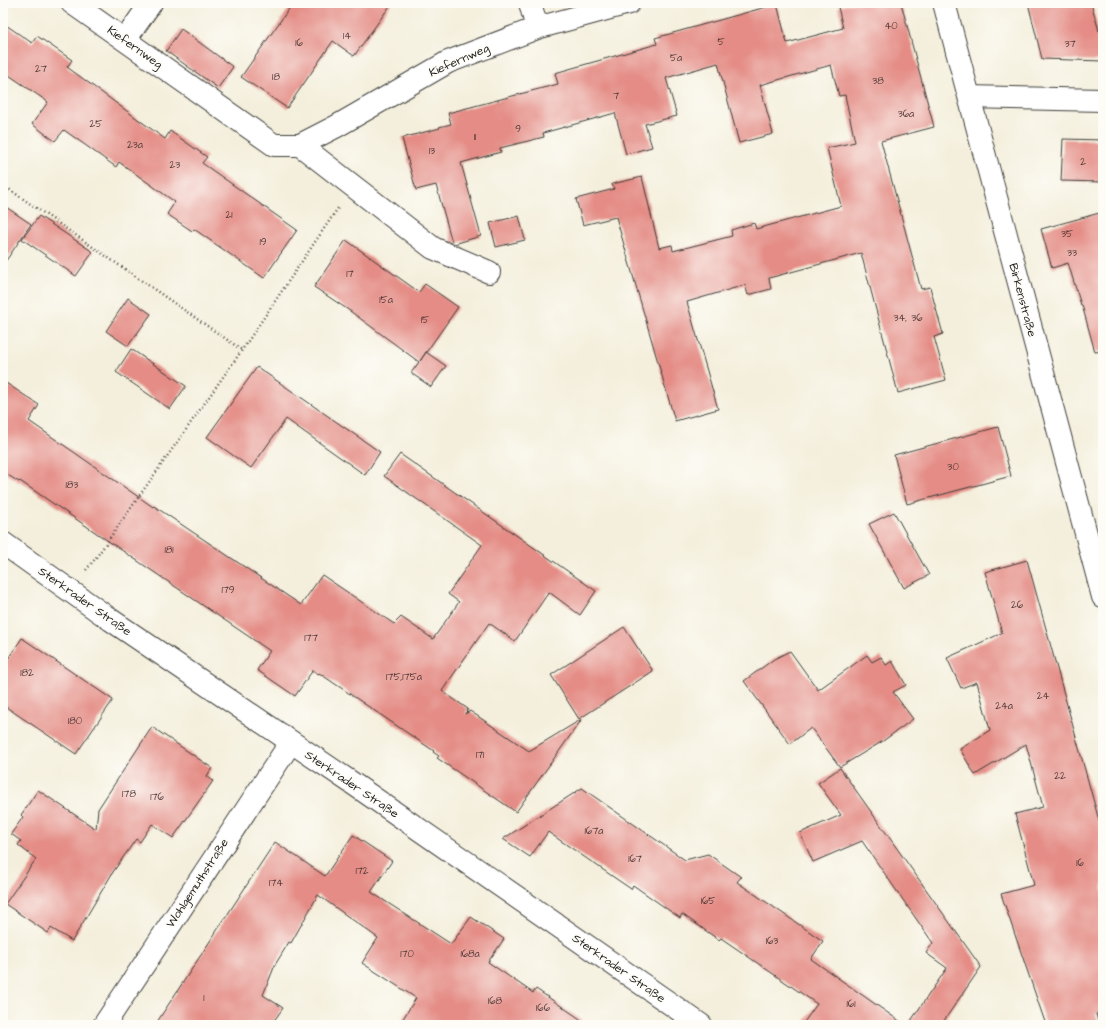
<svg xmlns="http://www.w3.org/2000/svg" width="1106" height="1028" viewBox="0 0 1106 1028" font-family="'Architects Daughter',sans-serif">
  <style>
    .building { fill: #e48c85 }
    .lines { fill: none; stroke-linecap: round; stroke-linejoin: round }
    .minor-casing { stroke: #3c3c39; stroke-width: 24 }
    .major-casing { stroke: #3c3c39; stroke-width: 24 }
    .path { stroke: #3c3c39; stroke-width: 2.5; stroke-dasharray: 1 3; stroke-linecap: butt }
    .minor { stroke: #fff; stroke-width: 22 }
    .major { stroke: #fff; stroke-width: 22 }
    .labels { text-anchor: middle; stroke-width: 3.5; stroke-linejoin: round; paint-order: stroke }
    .number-label { font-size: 10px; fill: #4e3836 }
    .street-label { font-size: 12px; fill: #1c1c1c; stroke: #fdfcf7 }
  </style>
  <rect width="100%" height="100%" fill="#fdfcf7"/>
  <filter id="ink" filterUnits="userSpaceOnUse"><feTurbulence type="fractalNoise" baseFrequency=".025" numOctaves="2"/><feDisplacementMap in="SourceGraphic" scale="8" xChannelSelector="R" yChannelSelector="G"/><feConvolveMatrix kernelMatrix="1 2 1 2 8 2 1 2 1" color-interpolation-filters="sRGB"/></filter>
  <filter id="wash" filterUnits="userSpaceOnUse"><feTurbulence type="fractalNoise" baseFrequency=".012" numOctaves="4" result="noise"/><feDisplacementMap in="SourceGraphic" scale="16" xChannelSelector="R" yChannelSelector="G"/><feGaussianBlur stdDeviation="0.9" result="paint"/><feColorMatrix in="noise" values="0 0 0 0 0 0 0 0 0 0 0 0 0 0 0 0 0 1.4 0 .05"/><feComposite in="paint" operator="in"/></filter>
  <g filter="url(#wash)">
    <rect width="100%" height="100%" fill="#f4efdc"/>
    <g id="blocks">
      <!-- building -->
      <path class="building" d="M 293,3 L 392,3 L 354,56 L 333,41 L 287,108 L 241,77 Z
        M 853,3 L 901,3 L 934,127 L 881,141 L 921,289 L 930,287 L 943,334 L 934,337 L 946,380 L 898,393 L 861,253 L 769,278 L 771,289 L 748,295 L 745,285 L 687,302 L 718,409 L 675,421 L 616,217 L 583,225 L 576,199 L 614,189 L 612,184 L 642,177 L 659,248 L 672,245 L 673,251 L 732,236 L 731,230 L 754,223 L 756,229 L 841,206 L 827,148 L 855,142 L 845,95 L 839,96 L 831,65 L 760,85 L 773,134 L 739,143 L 718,63 L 666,78 L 677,116 L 645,124 L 652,147 L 626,154 L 615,113 L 543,133 L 544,137 L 500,148 L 501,152 L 461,163 L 481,236 L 454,244 L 452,242 L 436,185 L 416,190 L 402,138 L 440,128 L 439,127 L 451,124 L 448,113 L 558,84 L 555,73 L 657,44 L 655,38 L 777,4 L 787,43 L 843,28 L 838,7 Z
        M 1028,3 L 1091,3 L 1099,31 L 1103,31 L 1103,61 L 1042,59 Z
        M 3,23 L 32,43 L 37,36 L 72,60 L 67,67 L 165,139 L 170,131 L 207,157 L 202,163 L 297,230 L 264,278 L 194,229 L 192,231 L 167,214 L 175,202 L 119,162 L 116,167 L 64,130 L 55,141 L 32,124 L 48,102 L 3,71 Z
        M 181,29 L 233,67 L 218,88 L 166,51 Z
        M 1063,139 L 1103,140 L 1103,182 L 1061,181 Z
        M 3,205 L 31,224 L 3,265 Z
        M 1103,212 L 1103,351 L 1095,352 L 1082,305 L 1081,305 L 1068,263 L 1052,268 L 1041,229 Z
        M 39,216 L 93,252 L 76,276 L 22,239 Z
        M 519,216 L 525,240 L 496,247 L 490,223 Z
        M 346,240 L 419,292 L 425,284 L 458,307 L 420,361 L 426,352 L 446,366 L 431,387 L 411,373 L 419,362 L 350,311 L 314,287 Z
        M 128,298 L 151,314 L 128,346 L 106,331 Z
        M 131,349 L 186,386 L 170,409 L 116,372 Z
        M 257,367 L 380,452 L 365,475 L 286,419 L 251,468 L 207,437 Z
        M 3,381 L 39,405 L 29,421 L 153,507 L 154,506 L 301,605 L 322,575 L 394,624 L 401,617 L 433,639 L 459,602 L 448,594 L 482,545 L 384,476 L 400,454 L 596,591 L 580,615 L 549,592 L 515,641 L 489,623 L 442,691 L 468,709 L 465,714 L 470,711 L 529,751 L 582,719 L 516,812 L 437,758 L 439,756 L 433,752 L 434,751 L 319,673 L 318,674 L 313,670 L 295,696 L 257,670 L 270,651 L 20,481 L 19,482 L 3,472 Z
        M 998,427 L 1011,476 L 907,504 L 894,455 Z
        M 894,512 L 929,575 L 904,588 L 869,524 Z
        M 1027,560 L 1103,835 L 1103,1012 L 1096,1014 L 1099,1025 L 1046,1025 L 1001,894 L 1034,885 L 1015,814 L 1043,807 L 1026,744 L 975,775 L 960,749 L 990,730 L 977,682 L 961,688 L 947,658 L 1002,633 L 985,572 Z
        M 624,627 L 653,671 L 579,719 L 551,675 Z
        M 22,638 L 113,700 L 76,754 L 3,705 L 3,666 Z
        M 790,651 L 818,690 L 867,655 L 872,662 L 881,657 L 886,665 L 892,661 L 906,685 L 893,692 L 913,719 L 883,741 L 840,767 L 811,728 L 790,744 L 744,681 L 774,659 Z
        M 152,727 L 212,768 L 207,776 L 213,781 L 173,838 L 152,824 L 140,842 L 136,839 L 113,872 L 72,941 L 51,928 L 48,933 L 5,904 L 36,859 L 18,845 L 21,841 L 11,834 L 23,817 L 21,815 L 38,790 L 96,829 L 98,809 Z
        M 840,768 L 981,967 L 941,1025 L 908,1025 L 947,968 L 926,953 L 933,943 L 862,841 L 813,862 L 800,833 L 841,815 L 818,783 Z
        M 582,788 L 685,860 L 708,854 L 741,877 L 737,882 L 823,941 L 811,959 L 905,1025 L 802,1025 L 817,1004 L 721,938 L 719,940 L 682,914 L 680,918 L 633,885 L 631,889 L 548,832 L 530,857 L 503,839 Z
        M 353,835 L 392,861 L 371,892 L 451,944 L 471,917 L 504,939 L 488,962 L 533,993 L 536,989 L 589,1025 L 399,1025 L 416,998 L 362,963 L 378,938 L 318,895 L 291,943 L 289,942 L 275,965 L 263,995 L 283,1008 L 271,1025 L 155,1025 L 275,842 L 325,876 Z"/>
    </g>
  </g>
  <g filter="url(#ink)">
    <use href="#blocks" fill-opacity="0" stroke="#3c3c39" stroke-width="1"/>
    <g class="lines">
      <defs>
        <path id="minor" d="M 72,3 L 274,145 L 300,145 L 337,126 L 448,62 L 537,28 L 629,3
          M 530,3 L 537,28
          M 944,3 L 1103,597
          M 125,40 L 151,3
          M 969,97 L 1103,100
          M 300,145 L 433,248 L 489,272
          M 104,1025 L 291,742"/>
        <path id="major" d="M 3,543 L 111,620 L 355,785 L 701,1025"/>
      </defs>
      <!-- minor casing -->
      <use href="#minor" class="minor-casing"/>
      <!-- major casing -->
      <use href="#major" class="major-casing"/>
      <!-- path -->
      <path class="path" d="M 3,185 L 242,350
        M 86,570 L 95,559 L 242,350 L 338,208"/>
      <!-- minor -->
      <use href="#minor" class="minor"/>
      <!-- major -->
      <use href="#major" class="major"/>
    </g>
  </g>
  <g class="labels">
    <!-- number labels -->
    <g class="number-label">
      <text x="891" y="29">40</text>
      <text x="347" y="39">14</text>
      <text x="721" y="45">5</text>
      <text x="299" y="46">16</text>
      <text x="1070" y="47">37</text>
      <text x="676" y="61">5a</text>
      <text x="41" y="72">27</text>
      <text x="276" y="80">18</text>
      <text x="878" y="84">38</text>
      <text x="616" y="99">7</text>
      <text x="906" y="117">36a</text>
      <text x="96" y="127">25</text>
      <text x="518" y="132">9</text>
      <text x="475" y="140">11</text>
      <text x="135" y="148">23a</text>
      <text x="432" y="154">13</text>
      <text x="1083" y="165">2</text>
      <text x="175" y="168">23</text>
      <text x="229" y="218">21</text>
      <text x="1067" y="237">35</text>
      <text x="263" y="245">19</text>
      <text x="1072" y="256">33</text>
      <text x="350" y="277">17</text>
      <text x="386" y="303">15a</text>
      <text x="908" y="321">34, 36</text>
      <text x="425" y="323">15</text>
      <text x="953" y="470">30</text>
      <text x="72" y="488">183</text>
      <text x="169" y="553">181</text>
      <text x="228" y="593">179</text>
      <text x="1017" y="608">26</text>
      <text x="311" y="641">177</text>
      <text x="27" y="676">182</text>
      <text x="404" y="680">175,175a</text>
      <text x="1043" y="699">24</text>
      <text x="1004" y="709">24a</text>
      <text x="75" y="724">180</text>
      <text x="480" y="758">171</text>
      <text x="1060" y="779">22</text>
      <text x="129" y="797">178</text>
      <text x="157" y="800">176</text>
      <text x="594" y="834">167a</text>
      <text x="635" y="862">167</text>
      <text x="1080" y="866">16</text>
      <text x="362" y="874">172</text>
      <text x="276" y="886">174</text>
      <text x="708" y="904">165</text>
      <text x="772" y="944">163</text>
      <text x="407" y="957">170</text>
      <text x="470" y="957">168a</text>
      <text x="204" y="1001">1</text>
      <text x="495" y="1004">168</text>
      <text x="851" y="1007">161</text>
      <text x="543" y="1011">166</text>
    </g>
    <!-- street labels -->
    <g class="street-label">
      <text transform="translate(135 47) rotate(35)" y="4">Kiefernweg</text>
      <text transform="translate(459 60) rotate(-24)" y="4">Kiefernweg</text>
      <text transform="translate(1023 300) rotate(75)" y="4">Birkenstraße</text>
      <text transform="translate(85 601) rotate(35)" y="4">Sterkrader Straße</text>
      <text transform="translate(352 784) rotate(34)" y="4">Sterkrader Straße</text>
      <text transform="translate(197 883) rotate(-57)" y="4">Wohlgemuthstraße</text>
      <text transform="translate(619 968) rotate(35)" y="4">Sterkrader Straße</text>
    </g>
  </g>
  <!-- margin -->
  <rect width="1106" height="1028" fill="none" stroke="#fdfcf7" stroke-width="16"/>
</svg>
